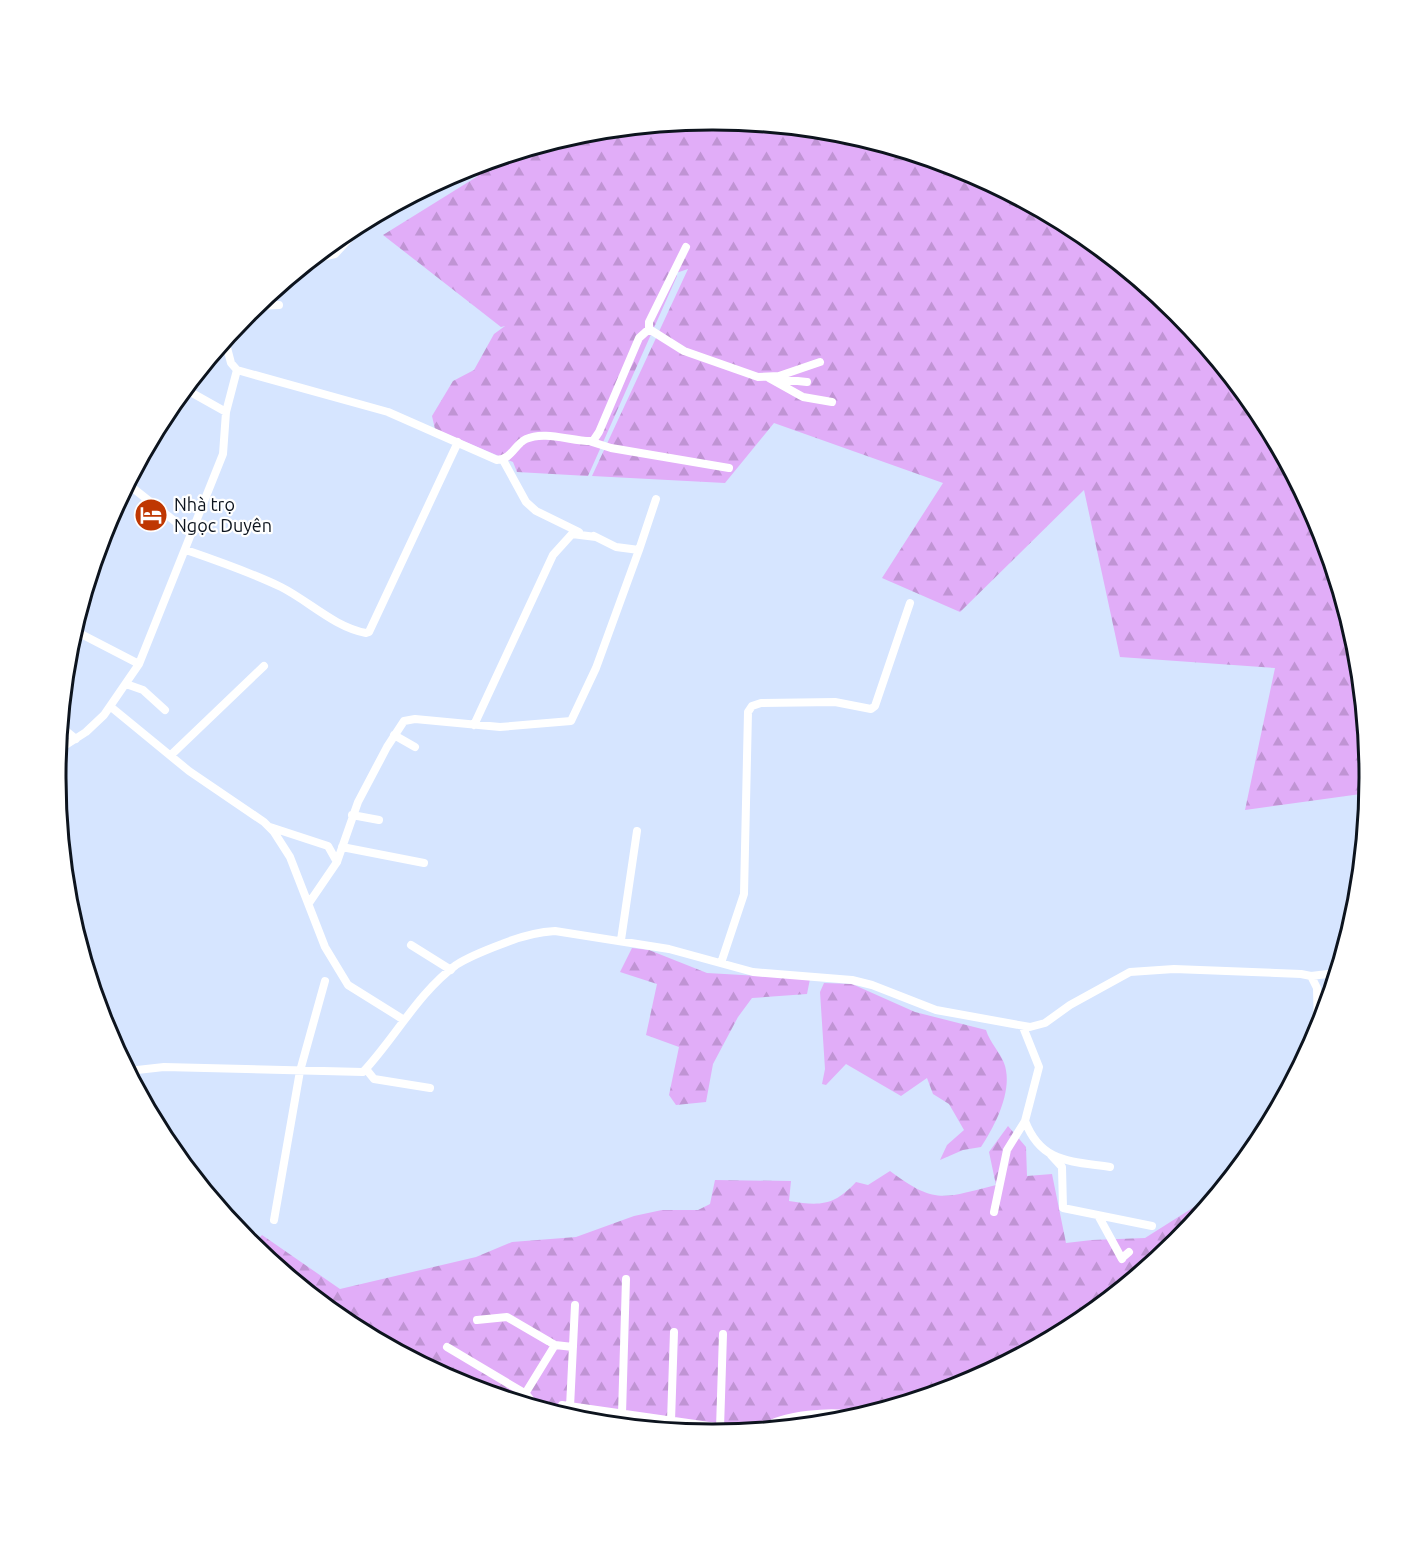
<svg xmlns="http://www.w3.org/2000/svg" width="1425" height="1554" viewBox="0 0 1425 1554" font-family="Ubuntu,sans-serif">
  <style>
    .forest { fill: url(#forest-firs) }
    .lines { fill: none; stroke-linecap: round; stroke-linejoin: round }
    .street { stroke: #fff; stroke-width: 8 }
    .labels { text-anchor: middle; stroke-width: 4.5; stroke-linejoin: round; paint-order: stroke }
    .poi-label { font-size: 18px; fill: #0d141e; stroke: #fff; text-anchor: start }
    .rim { fill: none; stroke: #0d141e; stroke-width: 3 }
  </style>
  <defs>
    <pattern id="forest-firs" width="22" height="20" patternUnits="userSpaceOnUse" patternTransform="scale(1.5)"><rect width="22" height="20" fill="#e1adf8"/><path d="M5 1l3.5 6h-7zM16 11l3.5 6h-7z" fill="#c094d4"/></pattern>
  </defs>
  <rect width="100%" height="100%" fill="#d6e5ff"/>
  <!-- forest -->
  <path class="forest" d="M 713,120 L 841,133 L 964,170 L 1078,231 L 1177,313 L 1259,412 L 1320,526 L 1357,649 L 1369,777 L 1368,793 L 1245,810 L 1275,668 L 1120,657 L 1084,490 L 960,612 L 882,578 L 943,483 L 774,423 L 725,483 L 592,476 L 688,269 L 676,273 L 677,276 L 588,476 L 517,472 L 513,462 L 435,429 L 432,416 L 453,381 L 474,370 L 494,334 L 505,326 L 501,327 L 383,235 L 478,176 L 472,167 L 585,133 Z
    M 632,948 L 649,950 L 707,973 L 810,979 L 807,994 L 752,998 L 738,1017 L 713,1064 L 706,1102 L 676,1105 L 669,1095 L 679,1047 L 646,1035 L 657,984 L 620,972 Z
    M 824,983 L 852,984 L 915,1012 L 986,1030 C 990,1043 1000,1052 1004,1063 C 1014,1089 995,1126 981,1147 L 963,1150 L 940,1160 L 947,1145 L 964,1130 L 949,1104 L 933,1094 L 927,1078 L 901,1096 L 846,1064 L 826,1085 L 822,1084 L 825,1069 L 820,992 Z
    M 1008,1126 L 1026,1147 L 1027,1176 L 1052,1174 L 1066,1243 L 1092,1240 L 1145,1238 L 1202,1202 L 1208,1204 L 1177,1242 L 1077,1323 L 964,1384 L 840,1421 L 712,1434 L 584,1421 L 461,1384 L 347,1323 L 253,1245 L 262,1235 L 340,1289 L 476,1257 L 512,1242 L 576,1237 L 634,1216 L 662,1210 L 698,1210 L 710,1204 L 715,1180 L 791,1181 L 789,1201 C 820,1206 834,1206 856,1182 L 868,1185 L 890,1171 C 935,1205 944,1198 996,1185 L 989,1152 Z"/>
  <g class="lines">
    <!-- street -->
    <path class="street" d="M 313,259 L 335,254 L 359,228 L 464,169
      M 256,306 L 279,305
      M 649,329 L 649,322 L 686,247
      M 237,370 L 388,412 L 497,460 C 512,459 514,445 526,439 C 545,430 573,442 593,441 L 599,432 L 639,338 L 649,329 L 684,351 L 758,377 L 779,376 L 820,362
      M 807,382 L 769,378 L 803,397 L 832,402
      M 185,389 L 226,412
      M 589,441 L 611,448 L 729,468
      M 503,460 L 526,502 L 536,511 L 579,532
      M 123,494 L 129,485 L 191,534
      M 594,536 L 616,547 L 639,550 L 656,499
      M 186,550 C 218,561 250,572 281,587 C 309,601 334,627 366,633 L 369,632 L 458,442
      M 91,572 L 93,567
      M 75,625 L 81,634 L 139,664
      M 126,684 L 143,690 L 165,710
      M 111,707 L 189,771 L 264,822 L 274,832 L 290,857 L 325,947 L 348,985 L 404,1020
      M 474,725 L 553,555 L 572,534 L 596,537
      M 60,726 L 76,739
      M 394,735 L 415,747
      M 58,750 L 86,732 L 104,715 L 139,664 L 223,454 L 226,412 L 237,370 L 231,363 L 225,340
      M 171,755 L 264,666
      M 352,815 L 379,820
      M 270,827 L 328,846 L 337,862
      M 342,847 L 424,863
      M 309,903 L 337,862 L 358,802 L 387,747 L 404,721 L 415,719 L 500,727 L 571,721 L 596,668 L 639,550
      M 621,940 L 637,831
      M 411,945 L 451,970
      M 721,963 L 744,894 L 748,712 L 752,706 L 761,703 L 835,702 L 871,709 L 875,706 L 910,603
      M 1311,976 L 1336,973
      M 366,1069 L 374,1079 L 430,1088
      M 128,1071 L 164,1067 L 363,1072 C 395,1038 418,993 456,965 C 470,956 486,950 502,944 C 519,937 537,932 555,931 L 669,949 L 753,972 L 852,980 L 872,985 L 936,1010 L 1030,1027 L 1045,1023 L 1070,1005 L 1130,972 L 1174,969 L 1301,974 L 1311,976 L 1317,988 L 1318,1030
      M 1025,1121 C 1041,1163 1070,1161 1110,1167
      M 1051,1155 L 1062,1167 L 1063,1208 L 1152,1226
      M 994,1212 L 1007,1150 L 1025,1121 L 1039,1067 L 1023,1027
      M 1099,1217 L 1122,1259
      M 274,1220 L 300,1071 L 325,981
      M 1122,1258 L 1129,1252
      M 477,1320 L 507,1317 L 555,1345
      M 447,1347 L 526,1394 L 536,1407
      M 520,1402 L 555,1345 L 573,1347
      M 570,1407 L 575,1305
      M 560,1414 L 562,1405 L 744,1431
      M 622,1414 L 626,1279
      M 671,1421 L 674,1332
      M 720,1428 L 723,1334
      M 764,1429 C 778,1415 838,1409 856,1417"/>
  </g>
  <!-- icons -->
  <defs>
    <symbol id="hotel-disc" viewBox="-11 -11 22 22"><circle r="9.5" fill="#bf3702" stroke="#fff"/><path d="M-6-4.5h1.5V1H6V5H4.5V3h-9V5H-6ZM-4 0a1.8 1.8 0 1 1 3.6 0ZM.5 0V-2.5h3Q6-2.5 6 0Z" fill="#fff"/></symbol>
  </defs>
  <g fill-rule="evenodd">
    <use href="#hotel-disc" x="132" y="496" width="38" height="38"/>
  </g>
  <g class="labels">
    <!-- poi labels -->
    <g class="poi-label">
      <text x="174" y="511">Nhà trọ<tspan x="174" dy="21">Ngọc Duyên</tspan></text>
    </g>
  </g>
  <!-- crop -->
  <path d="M0 0H1425V1554H0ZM712 130H713A646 646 0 0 1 1359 776V778A646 646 0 0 1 713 1424H712A646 646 0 0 1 66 778V776A646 646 0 0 1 712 130Z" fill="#fff" fill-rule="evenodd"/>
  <path class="rim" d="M712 130H713A646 646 0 0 1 1359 776V778A646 646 0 0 1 713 1424H712A646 646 0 0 1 66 778V776A646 646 0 0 1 712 130Z"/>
</svg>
